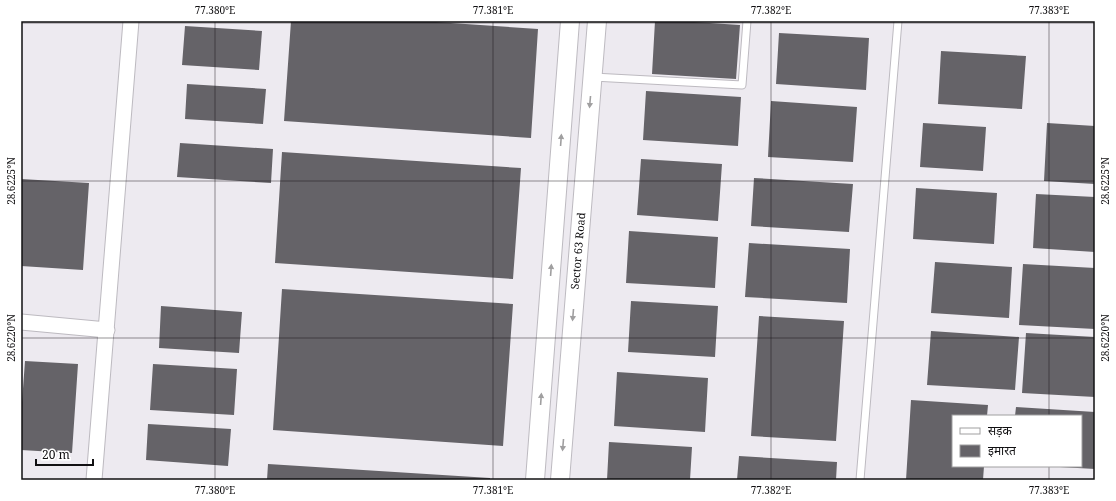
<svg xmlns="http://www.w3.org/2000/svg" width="1116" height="501" viewBox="0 0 1116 501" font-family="'Noto Serif','Noto Sans Devanagari',serif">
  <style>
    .building { fill: #656368 }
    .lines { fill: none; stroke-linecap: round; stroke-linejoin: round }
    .service-casing { stroke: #bdbac0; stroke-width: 9 }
    .minor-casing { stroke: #bdbac0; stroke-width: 17 }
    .tertiary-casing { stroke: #bdbac0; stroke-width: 20 }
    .service { stroke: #fff; stroke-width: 7 }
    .minor { stroke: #fff; stroke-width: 15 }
    .tertiary { stroke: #fff; stroke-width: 18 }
    .oneway { fill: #a09fa0 }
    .ticks { fill: none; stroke: #111012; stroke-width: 1; stroke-opacity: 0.45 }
    .labels { text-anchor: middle; stroke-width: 4; stroke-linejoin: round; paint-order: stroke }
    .street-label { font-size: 11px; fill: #111012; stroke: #fff }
    .neatline { fill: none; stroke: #111012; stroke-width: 1.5 }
    .ticks-label { font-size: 10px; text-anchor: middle; fill: #111012 }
  </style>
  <rect width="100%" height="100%" fill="#edeaf0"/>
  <!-- building -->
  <path class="building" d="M 291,21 L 421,21 L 538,29 L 531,138 L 284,121 Z
    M 655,21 L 679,21 L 740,25 L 736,79 L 652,74 Z
    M 185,26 L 262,31 L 259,70 L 182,65 Z
    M 779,33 L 869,38 L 866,90 L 776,84 Z
    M 941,51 L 1026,56 L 1022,109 L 938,104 Z
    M 187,84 L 266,89 L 263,124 L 185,119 Z
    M 646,91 L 741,97 L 738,146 L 643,140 Z
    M 771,101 L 857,107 L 853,162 L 768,157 Z
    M 923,123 L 986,127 L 983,171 L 920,167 Z
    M 1047,123 L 1095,126 L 1095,184 L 1044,181 Z
    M 180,143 L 273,149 L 271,183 L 177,177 Z
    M 282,152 L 521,168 L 513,279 L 275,263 Z
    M 641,159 L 722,164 L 718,221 L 637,215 Z
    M 754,178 L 853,184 L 849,232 L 751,226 Z
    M 21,179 L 89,183 L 83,270 L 21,266 Z
    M 916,188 L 997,193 L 994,244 L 913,239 Z
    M 1036,194 L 1095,197 L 1095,252 L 1033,248 Z
    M 629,231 L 718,237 L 715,288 L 626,283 Z
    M 749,243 L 850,249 L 847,303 L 745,297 Z
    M 935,262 L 1012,267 L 1009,318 L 931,313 Z
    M 1023,264 L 1095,268 L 1095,329 L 1019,325 Z
    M 282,289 L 513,304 L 503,446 L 273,430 Z
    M 631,301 L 718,306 L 715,357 L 628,352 Z
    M 161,306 L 242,312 L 239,353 L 159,348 Z
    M 759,316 L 844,321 L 836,441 L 751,436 Z
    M 931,331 L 1019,337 L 1015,390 L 927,385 Z
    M 1026,333 L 1095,337 L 1095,397 L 1022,393 Z
    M 25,361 L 78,364 L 72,453 L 21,450 L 21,416 Z
    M 153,364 L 237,369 L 234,415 L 150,410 Z
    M 617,372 L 708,378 L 705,432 L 614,426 Z
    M 911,400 L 988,405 L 987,416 L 953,416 L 953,466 L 984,466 L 983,480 L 906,480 Z
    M 1016,407 L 1095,412 L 1095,469 L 1060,467 L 1060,466 L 1081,466 L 1081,416 L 1015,416 Z
    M 148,424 L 231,429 L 228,466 L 146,460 Z
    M 609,442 L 692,447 L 690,480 L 607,480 Z
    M 739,456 L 837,462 L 836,480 L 737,480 Z
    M 268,464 L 490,478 L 490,480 L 267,480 Z"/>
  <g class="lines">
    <defs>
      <path id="service" d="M 593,77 L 742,85 L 747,21
        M 860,480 L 898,21"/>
      <path id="minor" d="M 21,322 L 107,330
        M 94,480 L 131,21"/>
      <path id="tertiary" d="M 535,480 L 570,21
        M 560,480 L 597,21"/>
    </defs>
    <!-- service casing -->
    <use href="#service" class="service-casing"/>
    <!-- minor casing -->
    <use href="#minor" class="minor-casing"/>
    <!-- tertiary casing -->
    <use href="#tertiary" class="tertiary-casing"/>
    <!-- service -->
    <use href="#service" class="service"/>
    <!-- minor -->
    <use href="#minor" class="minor"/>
    <!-- tertiary -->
    <use href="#tertiary" class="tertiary"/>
  </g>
  <!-- one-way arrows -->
  <defs><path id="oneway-solid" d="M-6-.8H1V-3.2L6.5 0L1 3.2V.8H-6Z"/></defs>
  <g class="oneway">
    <use href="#oneway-solid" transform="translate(590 102) rotate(95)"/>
    <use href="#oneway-solid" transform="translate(561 140) rotate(-86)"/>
    <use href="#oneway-solid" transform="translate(551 270) rotate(-86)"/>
    <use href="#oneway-solid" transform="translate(573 315) rotate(95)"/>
    <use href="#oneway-solid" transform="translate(541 399) rotate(-86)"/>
    <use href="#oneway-solid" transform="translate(563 445) rotate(95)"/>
  </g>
  <!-- ticks -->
  <path class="ticks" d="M 215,21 L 215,480M 493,21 L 493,480M 771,21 L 771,480M 1049,21 L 1049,416M 21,23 L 1095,23M 21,181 L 1095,181M 21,338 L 1095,338M 1049,466 L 1049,480"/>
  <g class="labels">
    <!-- street labels -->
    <g class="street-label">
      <text transform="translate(578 251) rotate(-85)" y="4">Sector 63 Road</text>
    </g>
  </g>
  <!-- border -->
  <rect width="1116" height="501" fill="none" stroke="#ffffff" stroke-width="44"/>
  <!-- legend -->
  <rect x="952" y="415" width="130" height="52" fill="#ffffff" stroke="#a09fa0"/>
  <rect x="960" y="428" width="20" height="6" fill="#ffffff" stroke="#a09fa0"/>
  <text x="988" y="435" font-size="12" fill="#111012">सड़क</text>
  <rect x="960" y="445" width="20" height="12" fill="#656368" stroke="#a09fa0"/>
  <text x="988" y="455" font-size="12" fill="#111012">इमारत</text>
  <!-- scale -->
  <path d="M36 459v6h57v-6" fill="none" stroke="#111012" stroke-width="2"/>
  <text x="42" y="459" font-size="12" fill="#111012" stroke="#ffffff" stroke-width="3" paint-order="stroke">20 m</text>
  <rect x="22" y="22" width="1072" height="457" class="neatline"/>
  <g class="ticks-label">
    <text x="215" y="14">77.380°E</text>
    <text x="493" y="14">77.381°E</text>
    <text x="771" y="14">77.382°E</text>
    <text x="1049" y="14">77.383°E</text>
    <text transform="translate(11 181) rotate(-90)" y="4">28.6225°N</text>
    <text transform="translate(1105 181) rotate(-90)" y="4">28.6225°N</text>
    <text transform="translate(11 338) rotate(-90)" y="4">28.6220°N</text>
    <text transform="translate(1105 338) rotate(-90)" y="4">28.6220°N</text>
    <text x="215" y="494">77.380°E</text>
    <text x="493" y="494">77.381°E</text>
    <text x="771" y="494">77.382°E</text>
    <text x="1049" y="494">77.383°E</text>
  </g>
</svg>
